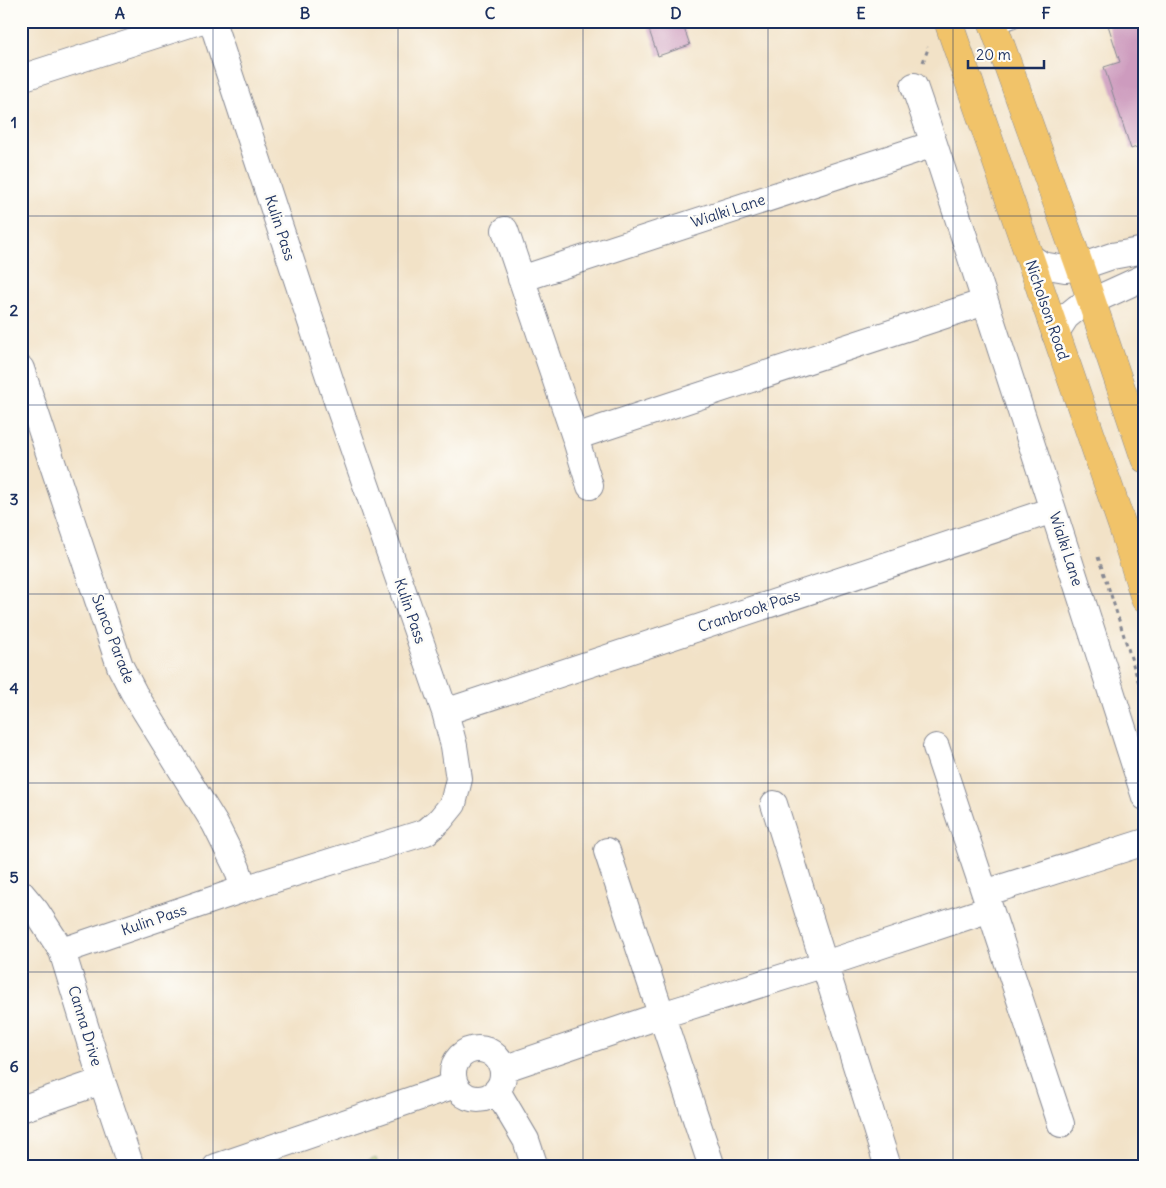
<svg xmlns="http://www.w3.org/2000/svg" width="1166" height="1188" viewBox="0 0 1166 1188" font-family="Delius,sans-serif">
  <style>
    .green { fill: #bace72; stroke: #6a7e68 }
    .building { fill: #cd9bbe }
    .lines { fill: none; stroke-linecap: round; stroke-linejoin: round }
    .lane-casing { stroke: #868892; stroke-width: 14 }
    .street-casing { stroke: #868892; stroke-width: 28 }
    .primary-casing { stroke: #868892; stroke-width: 29 }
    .path { stroke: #868892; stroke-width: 3; stroke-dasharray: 4 4; stroke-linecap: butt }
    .lane { stroke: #fff; stroke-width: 12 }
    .street { stroke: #fff; stroke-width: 26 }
    .primary { stroke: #f1c369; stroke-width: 28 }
    .grid { fill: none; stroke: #1b2f5e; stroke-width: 1; stroke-opacity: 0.55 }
    .labels { text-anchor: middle; stroke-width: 5; stroke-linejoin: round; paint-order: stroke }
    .street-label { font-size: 15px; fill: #1b2f5e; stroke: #fdfcf7 }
    .neatline { fill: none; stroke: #1b2f5e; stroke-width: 2 }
    .grid-label { font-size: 16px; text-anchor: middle; font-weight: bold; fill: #1b2f5e }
  </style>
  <rect width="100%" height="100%" fill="#fdfcf7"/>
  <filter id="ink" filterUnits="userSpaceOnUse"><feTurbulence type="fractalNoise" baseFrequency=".02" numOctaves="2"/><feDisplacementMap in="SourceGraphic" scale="10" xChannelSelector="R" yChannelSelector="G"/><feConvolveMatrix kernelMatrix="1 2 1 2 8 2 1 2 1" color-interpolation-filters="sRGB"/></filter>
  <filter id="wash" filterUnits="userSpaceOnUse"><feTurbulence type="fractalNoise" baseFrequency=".0096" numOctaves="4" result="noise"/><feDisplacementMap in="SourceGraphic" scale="20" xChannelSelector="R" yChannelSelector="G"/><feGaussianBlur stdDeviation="1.12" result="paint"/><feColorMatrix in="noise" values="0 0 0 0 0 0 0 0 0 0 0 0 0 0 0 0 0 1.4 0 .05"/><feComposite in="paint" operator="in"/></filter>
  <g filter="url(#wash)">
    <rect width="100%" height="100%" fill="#f2e2c7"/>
    <!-- green -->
    <path class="green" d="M 376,1158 L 379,1167 L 349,1167 Z"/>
    <g id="blocks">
      <!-- building -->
      <path class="building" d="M 648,21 L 693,21 L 683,25 L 690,45 L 658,56 L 648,27 L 650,26 Z
        M 1110,21 L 1145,21 L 1145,144 L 1131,149 L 1104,67 L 1120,62 L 1107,22 Z
        M 21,975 L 26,988 L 21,990 Z"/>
    </g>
  </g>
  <g filter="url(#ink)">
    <use href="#blocks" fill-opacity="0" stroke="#868892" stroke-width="1"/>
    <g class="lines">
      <defs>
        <path id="lane" d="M 995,28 L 1014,21"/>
        <path id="street" d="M 21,78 L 199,21
          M 914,86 L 934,144 L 1053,510 L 1145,797
          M 505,230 L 575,437 L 590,486
          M 1030,257 L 1042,265 L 1065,269 L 1080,267 L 1112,256 L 1145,250
          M 521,279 L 934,144
          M 1055,334 L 1066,317 L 1077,308 L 1145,277
          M 21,369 L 120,666 L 134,693 L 215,824 L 237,868 L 244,889
          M 575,437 L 985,302
          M 445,712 L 1053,510
          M 774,804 L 888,1167
          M 607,851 L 712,1167
          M 21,893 L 36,911 L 62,951 L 102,1081 L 131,1167
          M 985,893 L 1145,842
          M 990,909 L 1061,1124
          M 62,951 L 244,889 L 426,832 L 440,820 L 453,804 L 459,779 L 454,746 L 445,712 L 340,410 L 212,21
          M453 1074a25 25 0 1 1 50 0a25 25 0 1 1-50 0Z
          M 503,1069 L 662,1015 L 825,964 L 990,909 L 936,747
          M 497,1091 L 526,1140 L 535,1167
          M 21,1109 L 102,1081
          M 216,1167 L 455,1085"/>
        <path id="primary" d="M 948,21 L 1123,528 L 1145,599
          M 992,21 L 1080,267 L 1145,459"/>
      </defs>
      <!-- lane casing -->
      <use href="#lane" class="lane-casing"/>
      <!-- street casing -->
      <use href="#street" class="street-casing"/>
      <!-- primary casing -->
      <use href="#primary" class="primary-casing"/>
      <!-- path -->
      <path class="path" d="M 923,62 L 928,49 L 927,47
        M 1098,557 L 1111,595 L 1145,702"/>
      <!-- lane -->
      <use href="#lane" class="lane"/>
      <!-- street -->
      <use href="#street" class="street"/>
      <!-- primary -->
      <use href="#primary" class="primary"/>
    </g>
  </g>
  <!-- grid -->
  <path class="grid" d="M 213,21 L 213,1167M 398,21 L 398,1167M 583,21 L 583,1167M 768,21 L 768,1167M 953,21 L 953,1167M 21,216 L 1145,216M 21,405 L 1145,405M 21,594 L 1145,594M 21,783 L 1145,783M 21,972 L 1145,972"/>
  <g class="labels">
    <!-- street labels -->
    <g class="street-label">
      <text transform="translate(728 211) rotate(-18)" y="5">Wialki Lane</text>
      <text transform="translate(280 228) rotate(72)" y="5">Kulin Pass</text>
      <text transform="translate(1047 310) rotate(71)" y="5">Nicholson Road</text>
      <text transform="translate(1066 549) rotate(72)" y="5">Wialki Lane</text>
      <text transform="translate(410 611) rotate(71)" y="5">Kulin Pass</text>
      <text transform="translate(749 611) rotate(-18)" y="5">Cranbrook Pass</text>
      <text transform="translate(113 639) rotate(69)" y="5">Sunco Parade</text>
      <text transform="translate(154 920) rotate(-19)" y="5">Kulin Pass</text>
      <text transform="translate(85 1026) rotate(73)" y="5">Canna Drive</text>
    </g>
  </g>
  <!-- margin -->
  <rect width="1166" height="1188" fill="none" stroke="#fdfcf7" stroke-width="55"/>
  <!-- scale -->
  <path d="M968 60v8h76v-8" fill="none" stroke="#1b2f5e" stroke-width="2.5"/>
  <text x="976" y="60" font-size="15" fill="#1b2f5e" stroke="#fdfcf7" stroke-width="4" paint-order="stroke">20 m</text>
  <rect x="28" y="28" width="1110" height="1132" class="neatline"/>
  <g class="grid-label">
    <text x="120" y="19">A</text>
    <text x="305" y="19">B</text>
    <text x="490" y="19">C</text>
    <text x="676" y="19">D</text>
    <text x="861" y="19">E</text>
    <text x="1046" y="19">F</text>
    <text x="14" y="128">1</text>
    <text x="14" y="316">2</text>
    <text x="14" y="505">3</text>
    <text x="14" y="694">4</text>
    <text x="14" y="883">5</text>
    <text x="14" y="1072">6</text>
  </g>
</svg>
